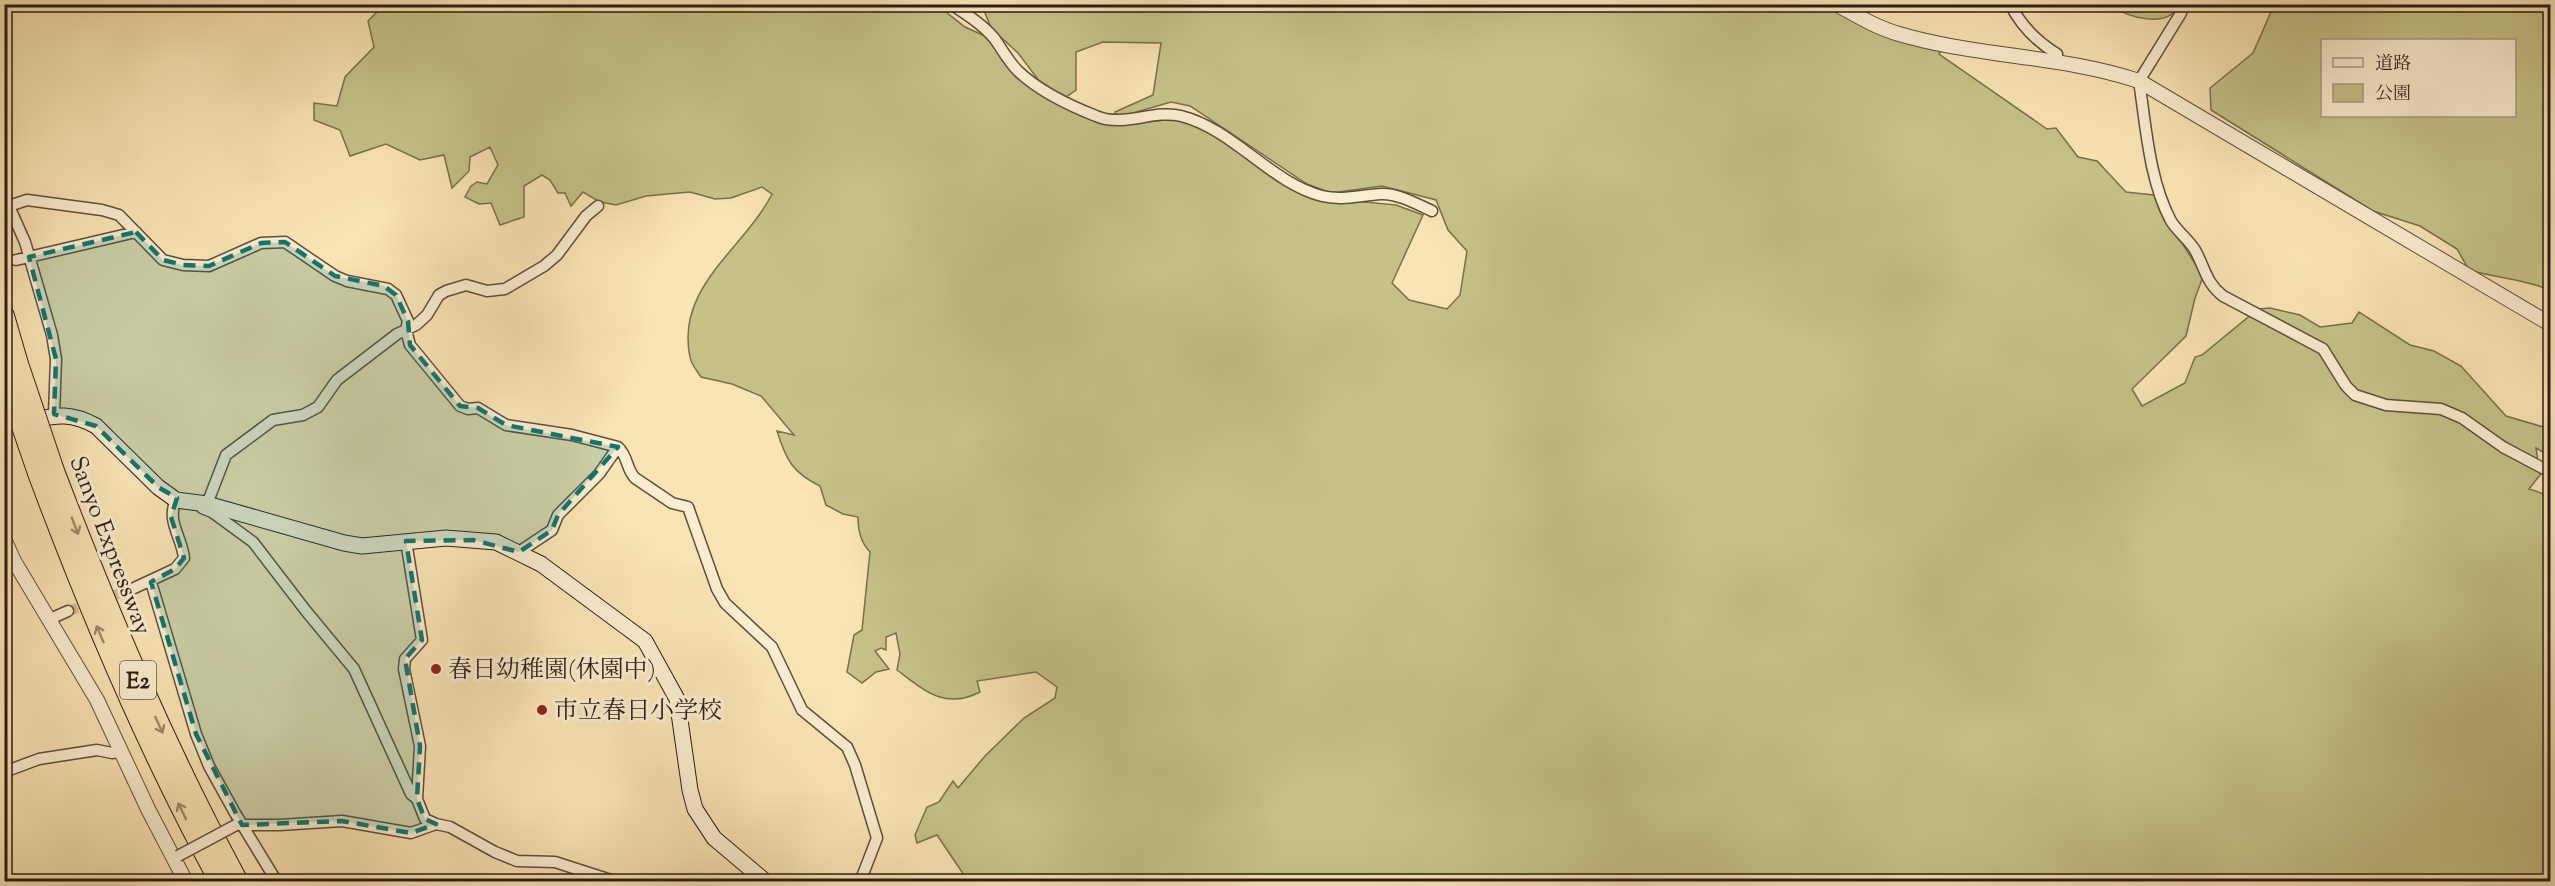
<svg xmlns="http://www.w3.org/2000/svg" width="2555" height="886" viewBox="0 0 2555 886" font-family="'Sorts Mill Goudy','Noto Serif JP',serif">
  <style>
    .green { fill: #c5c288; stroke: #786f4e; stroke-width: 1.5; fill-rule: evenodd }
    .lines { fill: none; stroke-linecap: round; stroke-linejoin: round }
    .minor-tunnel { stroke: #d0bc95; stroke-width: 10; stroke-dasharray: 10 5; stroke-linecap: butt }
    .minor-casing { stroke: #5e4e3d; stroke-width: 13 }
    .tertiary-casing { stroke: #5e4e3d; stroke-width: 16 }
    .secondary-casing { stroke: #2a1c15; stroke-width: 17 }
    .motorway-casing { stroke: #2a1c15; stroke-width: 22 }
    .minor { stroke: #fbedcf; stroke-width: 10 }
    .tertiary { stroke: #fbedcf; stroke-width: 14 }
    .secondary { stroke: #fbedcf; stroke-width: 15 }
    .motorway { stroke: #f9e4b5; stroke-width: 20 }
    .minor-bridge-casing { stroke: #5e4e3d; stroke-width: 13; stroke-linecap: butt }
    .motorway-bridge-casing { stroke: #2a1c15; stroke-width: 22; stroke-linecap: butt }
    .minor-bridge { stroke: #fbedcf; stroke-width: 10 }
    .motorway-bridge { stroke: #f9e4b5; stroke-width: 20 }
    .oneway { stroke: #9c8a6d }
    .marked { fill: #0f766e; fill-opacity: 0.2; stroke: #0f766e; stroke-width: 4.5; stroke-dasharray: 12 8; stroke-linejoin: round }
    .poi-dot { fill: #8f2418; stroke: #fbedcf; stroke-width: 2 }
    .labels { text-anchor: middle; stroke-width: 6; stroke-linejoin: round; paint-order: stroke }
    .shield { fill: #fbedcf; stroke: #695b4d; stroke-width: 1.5 }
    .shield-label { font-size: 22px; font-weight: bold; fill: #2a1c15 }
    .street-label { font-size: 24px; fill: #2a1c15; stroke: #fbedcf }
    .poi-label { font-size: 24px; fill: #2a1c15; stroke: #fbedcf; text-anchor: start }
  </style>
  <rect width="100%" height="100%" fill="#f9e4b5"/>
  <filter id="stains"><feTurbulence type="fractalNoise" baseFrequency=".00333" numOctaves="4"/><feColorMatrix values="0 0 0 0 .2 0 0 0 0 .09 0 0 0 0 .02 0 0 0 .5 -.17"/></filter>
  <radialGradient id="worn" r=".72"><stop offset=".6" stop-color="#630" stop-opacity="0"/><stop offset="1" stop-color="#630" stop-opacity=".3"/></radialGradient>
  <!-- green -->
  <path class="green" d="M 384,5 L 937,5 L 965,27 L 985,36 L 1016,75 L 1039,93 L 1097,122 L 1116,125 L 1176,119 L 1196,124 L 1298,191 L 1320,200 L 1340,203 L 1354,201 L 1396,205 L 1423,215 L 1392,283 L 1409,300 L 1447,309 L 1460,295 L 1467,251 L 1448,230 L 1436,200 L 1382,186 L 1331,193 L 1307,184 L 1190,106 L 1171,102 L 1116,118 L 1115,112 L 1153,95 L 1161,43 L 1103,42 L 1076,52 L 1076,90 L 1063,99 L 1040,82 L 1018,53 L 991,28 L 983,8 L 973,5 L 1832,5 L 1913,43 L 1942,49 L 1939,54 L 2047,129 L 2056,128 L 2078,157 L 2097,161 L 2126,192 L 2154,195 C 2168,224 2187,249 2203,277 L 2195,298 L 2186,336 L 2132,389 L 2142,406 L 2185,383 L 2195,357 L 2202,355 L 2258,309 L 2270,308 L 2300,315 L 2320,327 L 2352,323 L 2359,312 L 2410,345 L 2434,351 L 2461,366 L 2506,416 L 2550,429 L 2550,456 L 2536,448 L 2540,475 L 2529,489 L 2550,496 L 2550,881 L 968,881 L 937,835 L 917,843 L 915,835 L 927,807 L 939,802 L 953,781 L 958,788 L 985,756 L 1024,718 L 1055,698 L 1057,687 L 1036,672 L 977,681 L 980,692 C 945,710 925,691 897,670 L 900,654 L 896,633 L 886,637 L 886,650 L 881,648 L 875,651 L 889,669 L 876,672 L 862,683 L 847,672 L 854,635 L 862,630 L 870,552 C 860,542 858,530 858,517 L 843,514 L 826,505 L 820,486 C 793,473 786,460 777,431 L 794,435 L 761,396 L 732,384 L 701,377 C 697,371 691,364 690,357 C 675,287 745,248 772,194 L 762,187 L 731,198 L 715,199 L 690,192 L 646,196 L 616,205 L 600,202 L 583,192 L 571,206 L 565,193 L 558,193 L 550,180 L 542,175 L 524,186 L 524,217 L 500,225 L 491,203 L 479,204 L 465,197 L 471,186 L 477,182 L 487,184 L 498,165 L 490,147 L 470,157 L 469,171 L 452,188 L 444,155 L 420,160 L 386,144 L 350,156 L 340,130 L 314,120 L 314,103 L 337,106 L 345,77 L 374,47 L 368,21 Z
    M 2111,5 L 2179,5 C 2169,29 2126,18 2111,5 Z
    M 2274,5 L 2550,5 L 2550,290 C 2524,279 2496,278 2469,270 L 2457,249 L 2420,226 L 2373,211 L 2211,110 L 2210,88 L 2253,53 ZM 2322,40 L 2514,40 L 2514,116 L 2322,116 Z"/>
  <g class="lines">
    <!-- minor-tunnel -->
    <path class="minor-tunnel" d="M 4,264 L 16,260
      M 68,611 L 132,589"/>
    <defs>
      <path id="minor" d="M 951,4 C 966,14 982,24 994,38 C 1002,49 1008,61 1018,71 C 1039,91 1068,105 1096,116 C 1123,128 1154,109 1181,116 C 1233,129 1271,183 1322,196 C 1342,201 1361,195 1381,194 C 1397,193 1417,204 1432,211
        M 2010,4 C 2021,26 2036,41 2057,54 L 2057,62
        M 2184,4 L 2181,13 L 2139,81 C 2146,126 2149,180 2171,221 C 2177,231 2188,239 2195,250 C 2205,268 2206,283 2223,296 L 2323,349 L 2346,386 L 2355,395 L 2386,405 L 2441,409 L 2462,418 L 2503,447 L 2550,472
        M 4,195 L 25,242 L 52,335 L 56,359 L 54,414
        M 9,206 L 27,200 L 102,210 L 119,215 L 163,260 L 183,265 L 209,266 L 261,243 L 285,242 L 335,276 L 347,281 L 388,289 L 396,295 L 408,321 L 406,330 L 410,345 L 460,406 L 468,409 L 478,408 L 506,425 L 572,435 L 618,447 C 628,456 626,469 635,478 L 672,503 L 688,507 L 717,589 L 725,603 L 772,647 L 802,710 L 847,747 L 855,765 L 877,838 L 860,882
        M 16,260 L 136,232
        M 207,504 L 226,455 L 273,420 L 303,415 L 318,407 L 337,380 L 397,334 L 416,325 L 427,315 L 439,295 L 446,291 L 466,285 L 487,291 L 505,289 L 544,266 L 557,255 L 586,216 L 598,206
        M 202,508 L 212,512 L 253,542 L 306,611 L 354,669 L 411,794 L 417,799 L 425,819 L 436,824
        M 406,541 L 422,640 L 405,659 L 404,669 L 420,746 L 417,799
        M 519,552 L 552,530 L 558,515 L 599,474 L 618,447
        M 151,582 L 196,734 L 209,766 L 235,813 L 277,882
        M 132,589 L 175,569 L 184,558 C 182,537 166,521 176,500
        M 50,619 L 68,611
        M 4,772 L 39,759 L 97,750 L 112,753 L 121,752
        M 236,825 L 280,825 L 342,821 L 411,833 L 436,824 L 450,827 L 495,852 L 517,861 L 555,862 L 617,882
        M 4,876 L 9,882"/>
      <path id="tertiary" d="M 1836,4 C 1856,15 1877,28 1899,34 C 1977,57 2061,55 2139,81 L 2550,324
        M 4,539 L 14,561 L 97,700 L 148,809 L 186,882"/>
      <path id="secondary" d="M 4,424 C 42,423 59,405 96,426 L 158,487 L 176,500 L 207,504 L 344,543 L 362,546 L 446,538 L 496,542 L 541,564 L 645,641 L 677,699 L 690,790 L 695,809 L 714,838 L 766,882"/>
      <path id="motorway" d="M 4,316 L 18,364
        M 54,471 C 108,612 166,749 238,882
        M 38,473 C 90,613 148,750 220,882"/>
    </defs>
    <!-- minor casing -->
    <use href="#minor" class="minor-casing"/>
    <!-- tertiary casing -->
    <use href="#tertiary" class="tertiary-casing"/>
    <!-- secondary casing -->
    <use href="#secondary" class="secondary-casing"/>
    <!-- motorway casing -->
    <use href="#motorway" class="motorway-casing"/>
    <!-- minor -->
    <use href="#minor" class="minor"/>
    <!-- tertiary -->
    <use href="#tertiary" class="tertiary"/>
    <!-- secondary -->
    <use href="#secondary" class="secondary"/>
    <!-- motorway -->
    <use href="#motorway" class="motorway"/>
    <defs>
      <path id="minor-bridge" d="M 178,856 L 236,825"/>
      <path id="motorway-bridge" d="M 18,364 L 54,471
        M 4,374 L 38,473"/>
    </defs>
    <!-- minor-bridge casing -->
    <use href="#minor-bridge" class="minor-bridge-casing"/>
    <!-- motorway-bridge casing -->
    <use href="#motorway-bridge" class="motorway-bridge-casing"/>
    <!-- minor-bridge -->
    <use href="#minor-bridge" class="minor-bridge"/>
    <!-- motorway-bridge -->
    <use href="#motorway-bridge" class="motorway-bridge"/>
  </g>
  <!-- one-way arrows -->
  <defs><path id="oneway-shaft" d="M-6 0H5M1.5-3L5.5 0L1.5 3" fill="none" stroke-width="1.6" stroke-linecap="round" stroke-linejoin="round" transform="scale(1.5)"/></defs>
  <g class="oneway">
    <use href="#oneway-shaft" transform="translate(75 526) rotate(69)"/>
    <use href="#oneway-shaft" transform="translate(100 634) rotate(-113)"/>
    <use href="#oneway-shaft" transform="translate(159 725) rotate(65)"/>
    <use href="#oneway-shaft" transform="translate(182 811) rotate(-116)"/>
  </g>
  <!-- marked area -->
  <path class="marked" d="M 136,232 L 163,260 L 183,265 L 209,266 L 261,243 L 285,242 L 335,276 L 384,286 L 396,295 L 408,321 L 410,345 L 460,406 L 478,408 L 506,425 L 618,447 L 558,515 L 552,530 L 519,552 L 473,540 L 406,541 L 422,640 L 405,659 L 420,746 L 417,799 L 425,819 L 436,824 L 411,833 L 342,821 L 242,825 L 196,734 L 151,582 L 175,569 L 184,558 L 171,517 L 177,498 L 158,487 L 96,426 L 54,414 L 56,359 L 29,257 Z"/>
  <!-- markers -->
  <g class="poi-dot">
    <circle cx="436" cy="669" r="6"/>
    <circle cx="542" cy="710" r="6"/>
  </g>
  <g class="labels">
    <!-- shield labels -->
    <rect class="shield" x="120" y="661" width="36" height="38" rx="4.5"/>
    <g class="shield-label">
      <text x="138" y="688">E2</text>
    </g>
    <!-- street labels -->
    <g class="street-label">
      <text transform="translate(111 545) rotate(69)" y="8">Sanyo Expressway</text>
    </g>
    <!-- poi labels -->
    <g class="poi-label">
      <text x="448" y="677">春日幼稚園(休園中)</text>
      <text x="554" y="718">市立春日小学校</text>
    </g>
  </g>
  <!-- margin -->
  <rect width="2555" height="886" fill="none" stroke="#f9e4b5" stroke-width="24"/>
  <rect x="6" y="6" width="2543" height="874" fill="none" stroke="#2a1c15" stroke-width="3"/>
  <rect x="12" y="12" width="2531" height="862" fill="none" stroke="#2a1c15" stroke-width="1.5"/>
  <!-- legend -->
  <rect x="2321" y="39" width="195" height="78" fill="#fbedcf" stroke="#a79985" stroke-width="1.5"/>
  <rect x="2333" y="58" width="30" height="9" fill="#fbedcf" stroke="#a79985" stroke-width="1.5"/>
  <text x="2375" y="69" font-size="18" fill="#2a1c15">道路</text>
  <rect x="2333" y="84" width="30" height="18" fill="#c5c288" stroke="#a79985" stroke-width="1.5"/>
  <text x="2375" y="99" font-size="18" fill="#2a1c15">公園</text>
  <rect width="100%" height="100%" filter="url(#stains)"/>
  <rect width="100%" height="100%" fill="url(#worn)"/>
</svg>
